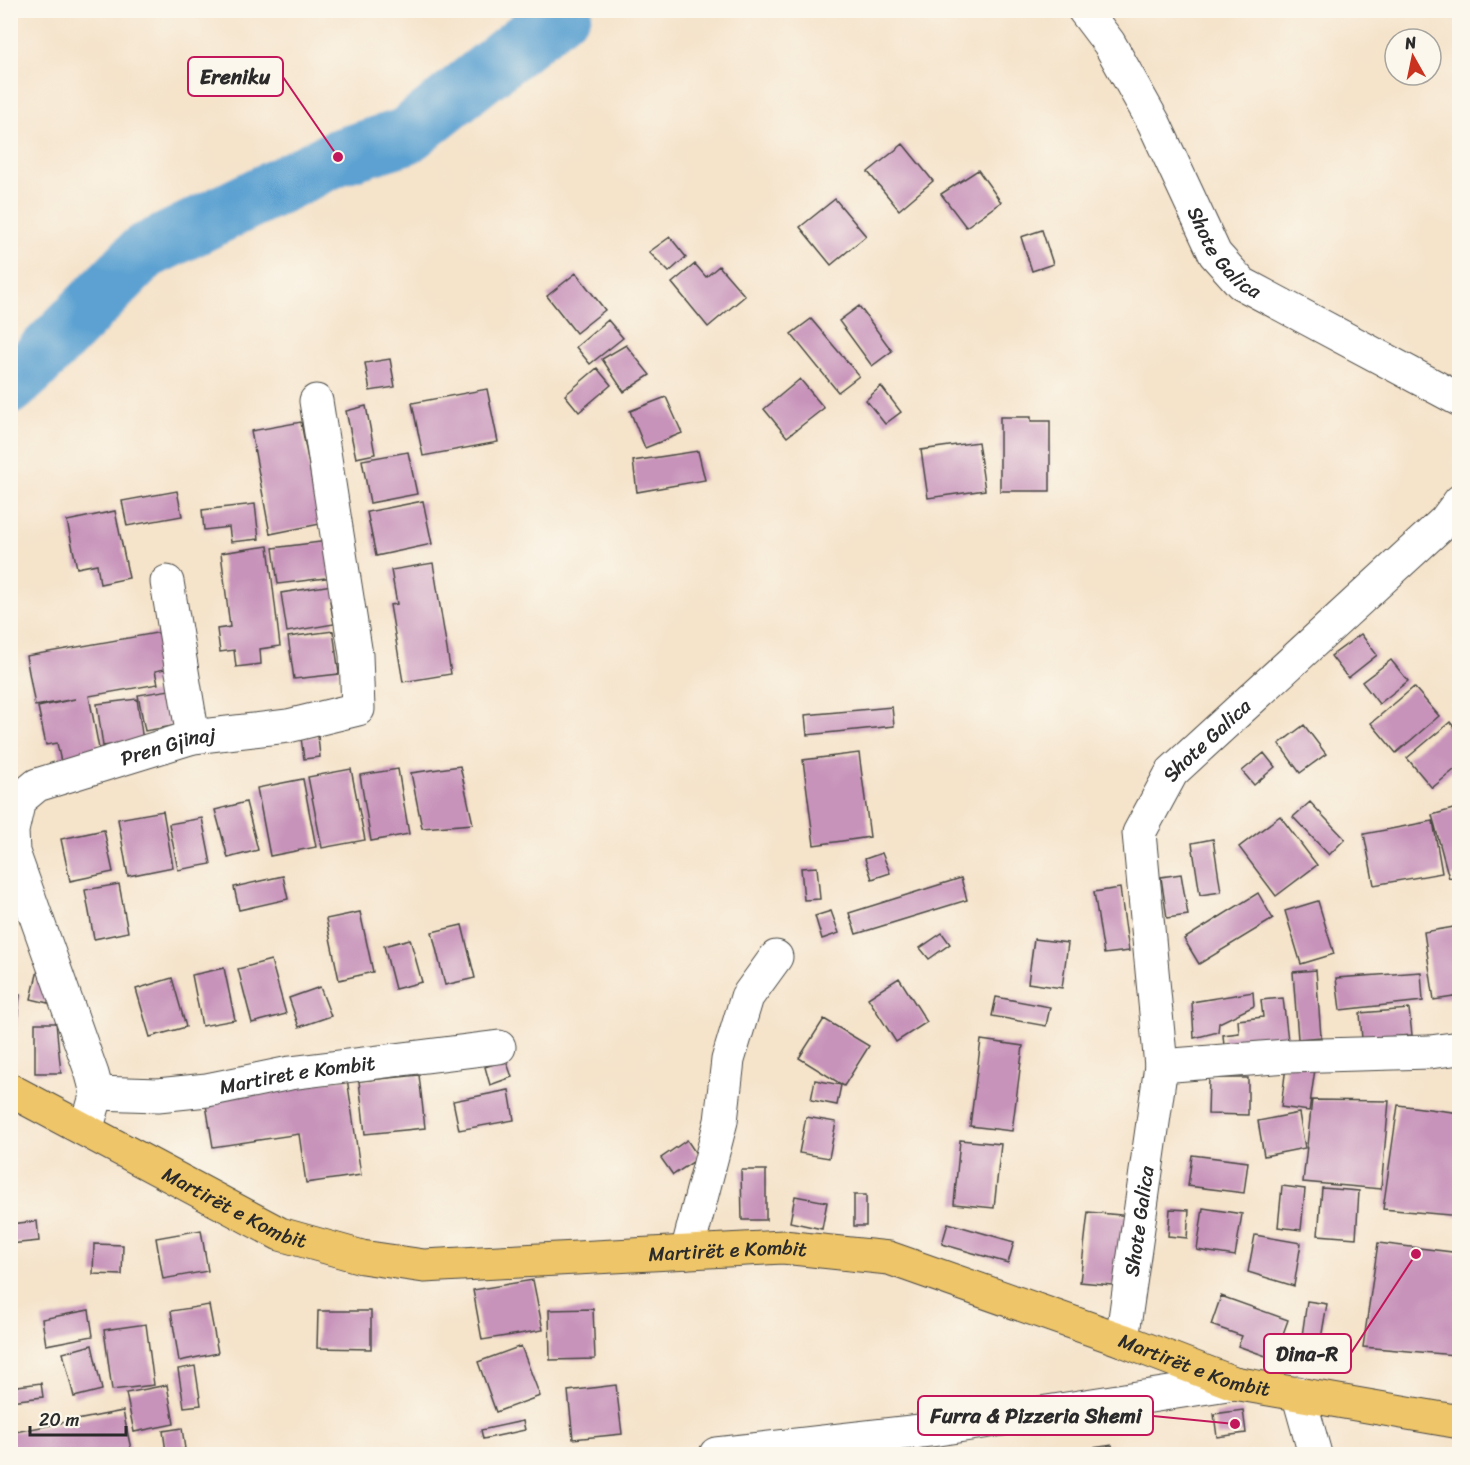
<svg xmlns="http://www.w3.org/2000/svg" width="1470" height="1465" viewBox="0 0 1470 1465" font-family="Sriracha,sans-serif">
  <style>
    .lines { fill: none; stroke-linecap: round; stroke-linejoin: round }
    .river { stroke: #5ca1d1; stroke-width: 57 }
    .building { fill: #c793ba }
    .minor-casing { stroke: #494743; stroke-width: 35 }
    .primary-casing { stroke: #494743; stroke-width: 35 }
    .minor { stroke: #fff; stroke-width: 33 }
    .primary { stroke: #eec569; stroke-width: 33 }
    .labels { text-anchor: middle; stroke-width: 5; stroke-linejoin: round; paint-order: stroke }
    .street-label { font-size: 20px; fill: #2b2b2b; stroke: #fbf7ec }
    .leader { fill: none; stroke: #c2185b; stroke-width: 2 }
    .callout-dot { fill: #c2185b; stroke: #fbf7ec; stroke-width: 2 }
    .callout { fill: #fbf7ec; stroke: #c2185b; stroke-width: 2 }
    .callout-label { font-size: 21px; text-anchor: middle; font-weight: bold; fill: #2b2b2b }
  </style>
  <rect width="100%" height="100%" fill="#fbf7ec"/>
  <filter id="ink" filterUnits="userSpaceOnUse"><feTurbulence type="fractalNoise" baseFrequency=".0167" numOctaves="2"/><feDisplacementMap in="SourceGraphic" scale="12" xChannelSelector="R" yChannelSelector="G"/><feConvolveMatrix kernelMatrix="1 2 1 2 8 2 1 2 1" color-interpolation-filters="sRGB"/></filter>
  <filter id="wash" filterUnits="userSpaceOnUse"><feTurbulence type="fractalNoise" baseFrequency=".008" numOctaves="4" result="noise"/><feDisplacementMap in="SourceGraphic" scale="24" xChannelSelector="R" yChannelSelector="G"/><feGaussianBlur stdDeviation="1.35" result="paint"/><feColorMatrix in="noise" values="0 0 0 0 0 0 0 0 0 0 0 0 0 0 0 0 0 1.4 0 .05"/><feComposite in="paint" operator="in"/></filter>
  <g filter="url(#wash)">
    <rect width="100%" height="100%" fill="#f5e3ca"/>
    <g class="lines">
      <!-- river -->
      <path class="river" d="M 10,386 L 29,369 L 144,252 L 338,157 L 406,136 L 564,10"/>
    </g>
    <g id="blocks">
      <!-- building -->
      <path class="building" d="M 903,144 L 933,181 L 899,210 L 868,172 Z
        M 978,170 L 1001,202 L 966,227 L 941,194 Z
        M 835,199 L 866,236 L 831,265 L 800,227 Z
        M 1042,230 L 1053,264 L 1032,271 L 1021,237 Z
        M 670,237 L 686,257 L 669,272 L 649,252 Z
        M 695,264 L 706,277 L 719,266 L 745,296 L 708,327 L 672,283 Z
        M 576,273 L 605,310 L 576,333 L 547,296 Z
        M 859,306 L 892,351 L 872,366 L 839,321 Z
        M 811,319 L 859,376 L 838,392 L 791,334 Z
        M 608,320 L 623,338 L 590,364 L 576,347 Z
        M 626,345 L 650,375 L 624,392 L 602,359 Z
        M 390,359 L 395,387 L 370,391 L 365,363 Z
        M 597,368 L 611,385 L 579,412 L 565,395 Z
        M 800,379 L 824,408 L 787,437 L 764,409 Z
        M 881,386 L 901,412 L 885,424 L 866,400 Z
        M 487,389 L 498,442 L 423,456 L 412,403 Z
        M 666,397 L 682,433 L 645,448 L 630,411 Z
        M 366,406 L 375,454 L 356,458 L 346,411 Z
        M 1000,417 L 1031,417 L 1031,421 L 1050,421 L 1050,491 L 1000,491 Z
        M 301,422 L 320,524 L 270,534 L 251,431 Z
        M 978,442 L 985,490 L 928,498 L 921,450 Z
        M 698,451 L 705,480 L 637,492 L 633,461 Z
        M 408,452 L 417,494 L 370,503 L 362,460 Z
        M 177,491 L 182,516 L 127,526 L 122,501 Z
        M 423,501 L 432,544 L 376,556 L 367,512 Z
        M 255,504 L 259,539 L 231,542 L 229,527 L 204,530 L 202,510 Z
        M 115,511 L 129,578 L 100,584 L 97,564 L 77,568 L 67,521 Z
        M 328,541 L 333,577 L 278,584 L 273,548 Z
        M 268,546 L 280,646 L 260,649 L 261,664 L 236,667 L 234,650 L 220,652 L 217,629 L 230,627 L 221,553 Z
        M 433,563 L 451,674 L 403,682 L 390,605 L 397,604 L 391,570 Z
        M 332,585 L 339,599 L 330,601 L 334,624 L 287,632 L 281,593 Z
        M 173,630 L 180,666 L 155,671 L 158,684 L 89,696 L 101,759 L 62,767 L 57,743 L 46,745 L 38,707 L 75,699 L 35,706 L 26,656 Z
        M 333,631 L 339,674 L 294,679 L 288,637 Z
        M 1361,634 L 1377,655 L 1348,678 L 1331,656 Z
        M 1391,660 L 1408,681 L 1379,704 L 1362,682 Z
        M 1414,687 L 1439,716 L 1396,753 L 1371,723 Z
        M 182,688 L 189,723 L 145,731 L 138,695 Z
        M 137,699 L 143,741 L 103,746 L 97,704 Z
        M 892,707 L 894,726 L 807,735 L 805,715 Z
        M 1450,722 L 1460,734 L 1460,765 L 1432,788 L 1407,758 Z
        M 1304,725 L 1326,754 L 1300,773 L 1279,744 Z
        M 318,736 L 320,757 L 304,759 L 301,738 Z
        M 859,753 L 870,837 L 814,845 L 803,760 Z
        M 1264,753 L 1275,767 L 1254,785 L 1242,771 Z
        M 460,766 L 473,824 L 422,828 L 411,773 Z
        M 351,769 L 365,840 L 322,848 L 308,777 Z
        M 398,769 L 409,834 L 371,841 L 360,775 Z
        M 303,779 L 316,847 L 270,856 L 257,788 Z
        M 246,802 L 258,850 L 228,858 L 215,810 Z
        M 1310,802 L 1345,839 L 1329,855 L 1293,817 Z
        M 1460,807 L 1460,875 L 1449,878 L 1432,815 Z
        M 163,811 L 173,867 L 128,876 L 118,819 Z
        M 1280,816 L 1317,865 L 1276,896 L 1239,847 Z
        M 202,818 L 211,864 L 178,870 L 169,824 Z
        M 1433,821 L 1442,873 L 1374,885 L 1364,834 Z
        M 104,830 L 113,872 L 70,881 L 61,839 Z
        M 1213,839 L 1221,892 L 1200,895 L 1192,843 Z
        M 882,853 L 890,873 L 872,879 L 865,859 Z
        M 817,867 L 820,899 L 804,900 L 801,868 Z
        M 1181,874 L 1188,915 L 1167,918 L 1161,877 Z
        M 283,876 L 288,899 L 239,910 L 234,887 Z
        M 961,878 L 967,900 L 856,934 L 849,913 Z
        M 119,884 L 128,932 L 94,939 L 85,890 Z
        M 1120,888 L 1129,951 L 1104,954 L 1094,892 Z
        M 1258,893 L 1273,919 L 1199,964 L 1184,939 Z
        M 1318,901 L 1334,954 L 1301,964 L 1285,911 Z
        M 831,911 L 839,933 L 822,939 L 815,916 Z
        M 360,912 L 373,972 L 339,980 L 326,919 Z
        M 462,925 L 475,978 L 445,985 L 432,932 Z
        M 1460,926 L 1460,996 L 1434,1000 L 1424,932 Z
        M 942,933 L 950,944 L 929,959 L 920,948 Z
        M 410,939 L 422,982 L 395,989 L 384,946 Z
        M 1034,939 L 1068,943 L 1062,988 L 1028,983 Z
        M 271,960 L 286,1014 L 252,1023 L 238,969 Z
        M 224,968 L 235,1020 L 202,1026 L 192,975 Z
        M 38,970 L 55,975 L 48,1003 L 31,999 Z
        M 1316,970 L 1321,1037 L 1298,1039 L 1293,972 Z
        M 1421,972 L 1423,1001 L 1340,1010 L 1336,978 Z
        M 172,978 L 186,1027 L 150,1037 L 136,989 Z
        M 899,978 L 927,1022 L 896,1042 L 868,998 Z
        M 320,987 L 331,1016 L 299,1027 L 289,998 Z
        M 1253,992 L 1254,1006 L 1219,1023 L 1218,1032 L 1194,1038 L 1192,1002 Z
        M 10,994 L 20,995 L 15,1038 L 10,1038 Z
        M 996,997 L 1050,1007 L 1046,1026 L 992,1016 Z
        M 1283,998 L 1289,1049 L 1225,1057 L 1223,1035 L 1239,1033 L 1238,1020 L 1263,1017 L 1261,1000 Z
        M 1409,1009 L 1412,1035 L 1362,1039 L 1360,1013 Z
        M 824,1019 L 869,1046 L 844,1086 L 799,1058 Z
        M 35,1023 L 56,1023 L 61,1073 L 35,1073 Z
        M 981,1040 L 1023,1046 L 1012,1131 L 970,1126 Z
        M 1287,1058 L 1316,1062 L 1309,1111 L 1281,1107 Z
        M 506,1060 L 512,1077 L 490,1085 L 485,1067 Z
        M 419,1075 L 425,1128 L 365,1134 L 359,1081 Z
        M 347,1078 L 361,1175 L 306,1183 L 299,1134 L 213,1147 L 205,1099 Z
        M 1209,1078 L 1248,1078 L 1248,1115 L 1208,1114 Z
        M 815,1080 L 841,1085 L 837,1105 L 811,1100 Z
        M 509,1090 L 514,1120 L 459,1130 L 453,1101 Z
        M 1312,1100 L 1389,1101 L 1381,1189 L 1303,1182 Z
        M 1398,1105 L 1460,1113 L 1460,1216 L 1383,1209 Z
        M 1299,1113 L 1305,1148 L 1264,1156 L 1258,1121 Z
        M 806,1117 L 836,1122 L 829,1158 L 799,1153 Z
        M 687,1140 L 699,1158 L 673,1175 L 661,1158 Z
        M 960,1140 L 1001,1144 L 994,1208 L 954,1204 Z
        M 1192,1155 L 1248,1162 L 1244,1193 L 1188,1186 Z
        M 741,1170 L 766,1170 L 766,1220 L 742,1220 Z
        M 1282,1186 L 1305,1189 L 1301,1230 L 1278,1227 Z
        M 1322,1188 L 1359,1191 L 1356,1238 L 1318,1235 Z
        M 854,1195 L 866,1195 L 866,1226 L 854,1226 Z
        M 795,1196 L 827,1202 L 822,1229 L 790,1222 Z
        M 1203,1208 L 1242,1214 L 1235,1256 L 1197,1250 Z
        M 1170,1209 L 1189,1210 L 1187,1238 L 1168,1236 Z
        M 1088,1212 L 1131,1216 L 1123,1286 L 1080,1282 Z
        M 37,1221 L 39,1241 L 10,1244 L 10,1224 Z
        M 948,1223 L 1014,1242 L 1008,1263 L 942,1244 Z
        M 201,1230 L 208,1271 L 163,1279 L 156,1238 Z
        M 1255,1235 L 1301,1243 L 1294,1286 L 1248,1272 Z
        M 1378,1243 L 1460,1253 L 1460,1313 L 1455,1355 L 1363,1347 Z
        M 94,1244 L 123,1245 L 122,1275 L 93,1274 Z
        M 533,1280 L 543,1330 L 482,1340 L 473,1290 Z
        M 1221,1296 L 1288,1320 L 1274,1359 L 1238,1346 L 1242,1336 L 1211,1325 Z
        M 1307,1301 L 1327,1304 L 1321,1339 L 1302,1336 Z
        M 209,1305 L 218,1353 L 179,1361 L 171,1311 Z
        M 593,1309 L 595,1359 L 550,1360 L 549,1310 Z
        M 89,1310 L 93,1336 L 46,1345 L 42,1319 Z
        M 318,1311 L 371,1311 L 371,1349 L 317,1348 Z
        M 146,1324 L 154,1385 L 112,1390 L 104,1330 Z
        M 92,1345 L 102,1390 L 74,1397 L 63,1353 Z
        M 521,1346 L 540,1396 L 496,1412 L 478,1362 Z
        M 195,1366 L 201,1405 L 184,1407 L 178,1369 Z
        M 41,1383 L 43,1397 L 10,1401 L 10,1387 Z
        M 167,1385 L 174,1424 L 134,1432 L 126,1393 Z
        M 616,1385 L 622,1434 L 573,1439 L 568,1391 Z
        M 1243,1410 L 1246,1433 L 1217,1437 L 1214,1414 Z
        M 123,1411 L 132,1454 L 10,1454 L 10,1433 Z
        M 523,1421 L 525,1430 L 483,1439 L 481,1430 Z
        M 182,1428 L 185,1449 L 166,1452 L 163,1431 Z
        M 1112,1445 L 1114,1454 L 1060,1454 L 1060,1453 Z"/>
    </g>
  </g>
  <g filter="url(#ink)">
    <use href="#blocks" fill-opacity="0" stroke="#494743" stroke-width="1.5"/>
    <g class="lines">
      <defs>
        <g id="minor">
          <path id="s1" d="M 1084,10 L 1109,43 L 1154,123 L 1215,254 L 1241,283 L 1460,400"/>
          <path d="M 167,582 L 193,737"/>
          <path d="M 1161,1066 L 1287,1056 L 1430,1052 L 1460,1048"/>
          <path id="s2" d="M 97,1093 L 158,1095 L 207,1090 L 290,1073 L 499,1047"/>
          <path id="s3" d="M 86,1130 L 97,1093 L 92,1074 L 13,852 L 12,831 L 19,800 L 37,785 L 193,737 L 288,726 L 358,709 L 356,655 L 316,401"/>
          <path d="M 687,1252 L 721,1121 L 728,1060 L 747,997 L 776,957"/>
          <path id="s4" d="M 1122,1340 L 1161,1066 L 1139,833 L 1172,772 L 1445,521 L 1460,501"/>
          <path d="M 1298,1393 L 1315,1454"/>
          <path d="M 716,1454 L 938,1429 L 1234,1383"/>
        </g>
        <g id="primary">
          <path id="s5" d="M 10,1090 L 280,1234 L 362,1257 L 424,1266 L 783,1247 L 889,1258 L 1122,1340 L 1234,1383 L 1460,1422"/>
        </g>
      </defs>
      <!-- minor casing -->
      <use href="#minor" class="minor-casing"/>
      <!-- primary casing -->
      <use href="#primary" class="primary-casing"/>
      <!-- minor -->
      <use href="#minor" class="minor"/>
      <!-- primary -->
      <use href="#primary" class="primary"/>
    </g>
  </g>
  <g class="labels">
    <!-- street labels -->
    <g class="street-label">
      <text dy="7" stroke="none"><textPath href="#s1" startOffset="282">Shote Galica</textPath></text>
      <text dy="7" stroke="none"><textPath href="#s4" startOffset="627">Shote Galica</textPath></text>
      <text dy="7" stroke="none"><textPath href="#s3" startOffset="507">Pren Gjinaj</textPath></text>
      <text dy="7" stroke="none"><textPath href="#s2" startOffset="202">Martiret e Kombit</textPath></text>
      <text dy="7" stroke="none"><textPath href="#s5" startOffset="254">Martirët e Kombit</textPath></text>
      <text dy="7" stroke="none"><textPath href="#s4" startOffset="120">Shote Galica</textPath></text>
      <text dy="7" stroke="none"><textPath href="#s5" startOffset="758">Martirët e Kombit</textPath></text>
      <text dy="7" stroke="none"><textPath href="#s5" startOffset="1244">Martirët e Kombit</textPath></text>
    </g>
  </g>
  <!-- callouts -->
  <path class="leader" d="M338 157L283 77M1416 1254L1351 1353M1235 1424L1153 1416"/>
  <g class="callout-dot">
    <circle cx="338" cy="157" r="6"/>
    <circle cx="1416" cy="1254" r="6"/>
    <circle cx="1235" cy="1424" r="6"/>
  </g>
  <g class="callout">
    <rect x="188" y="57" width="95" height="39" rx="6"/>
    <rect x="1264" y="1334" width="87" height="39" rx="6"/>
    <rect x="918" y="1396" width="235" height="39" rx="6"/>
  </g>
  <g class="callout-label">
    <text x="235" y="84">Ereniku</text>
    <text x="1307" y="1361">Dina-R</text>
    <text x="1036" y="1423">Furra &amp; Pizzeria Shemi</text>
  </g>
  <!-- margin -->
  <rect width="1470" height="1465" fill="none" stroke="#fbf7ec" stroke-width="36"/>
  <!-- north arrow -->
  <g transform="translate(1413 57) rotate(351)"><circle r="28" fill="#fbf7ec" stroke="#a8a59f" stroke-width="1.5"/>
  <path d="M0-4.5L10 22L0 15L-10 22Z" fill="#c8321e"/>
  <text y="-9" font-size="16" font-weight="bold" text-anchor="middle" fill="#2b2b2b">N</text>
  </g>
  <!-- scale -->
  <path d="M30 1426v9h96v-9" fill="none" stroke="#2b2b2b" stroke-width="3"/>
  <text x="39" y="1426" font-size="18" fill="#2b2b2b" stroke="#fbf7ec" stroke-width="4.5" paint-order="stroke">20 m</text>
</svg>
